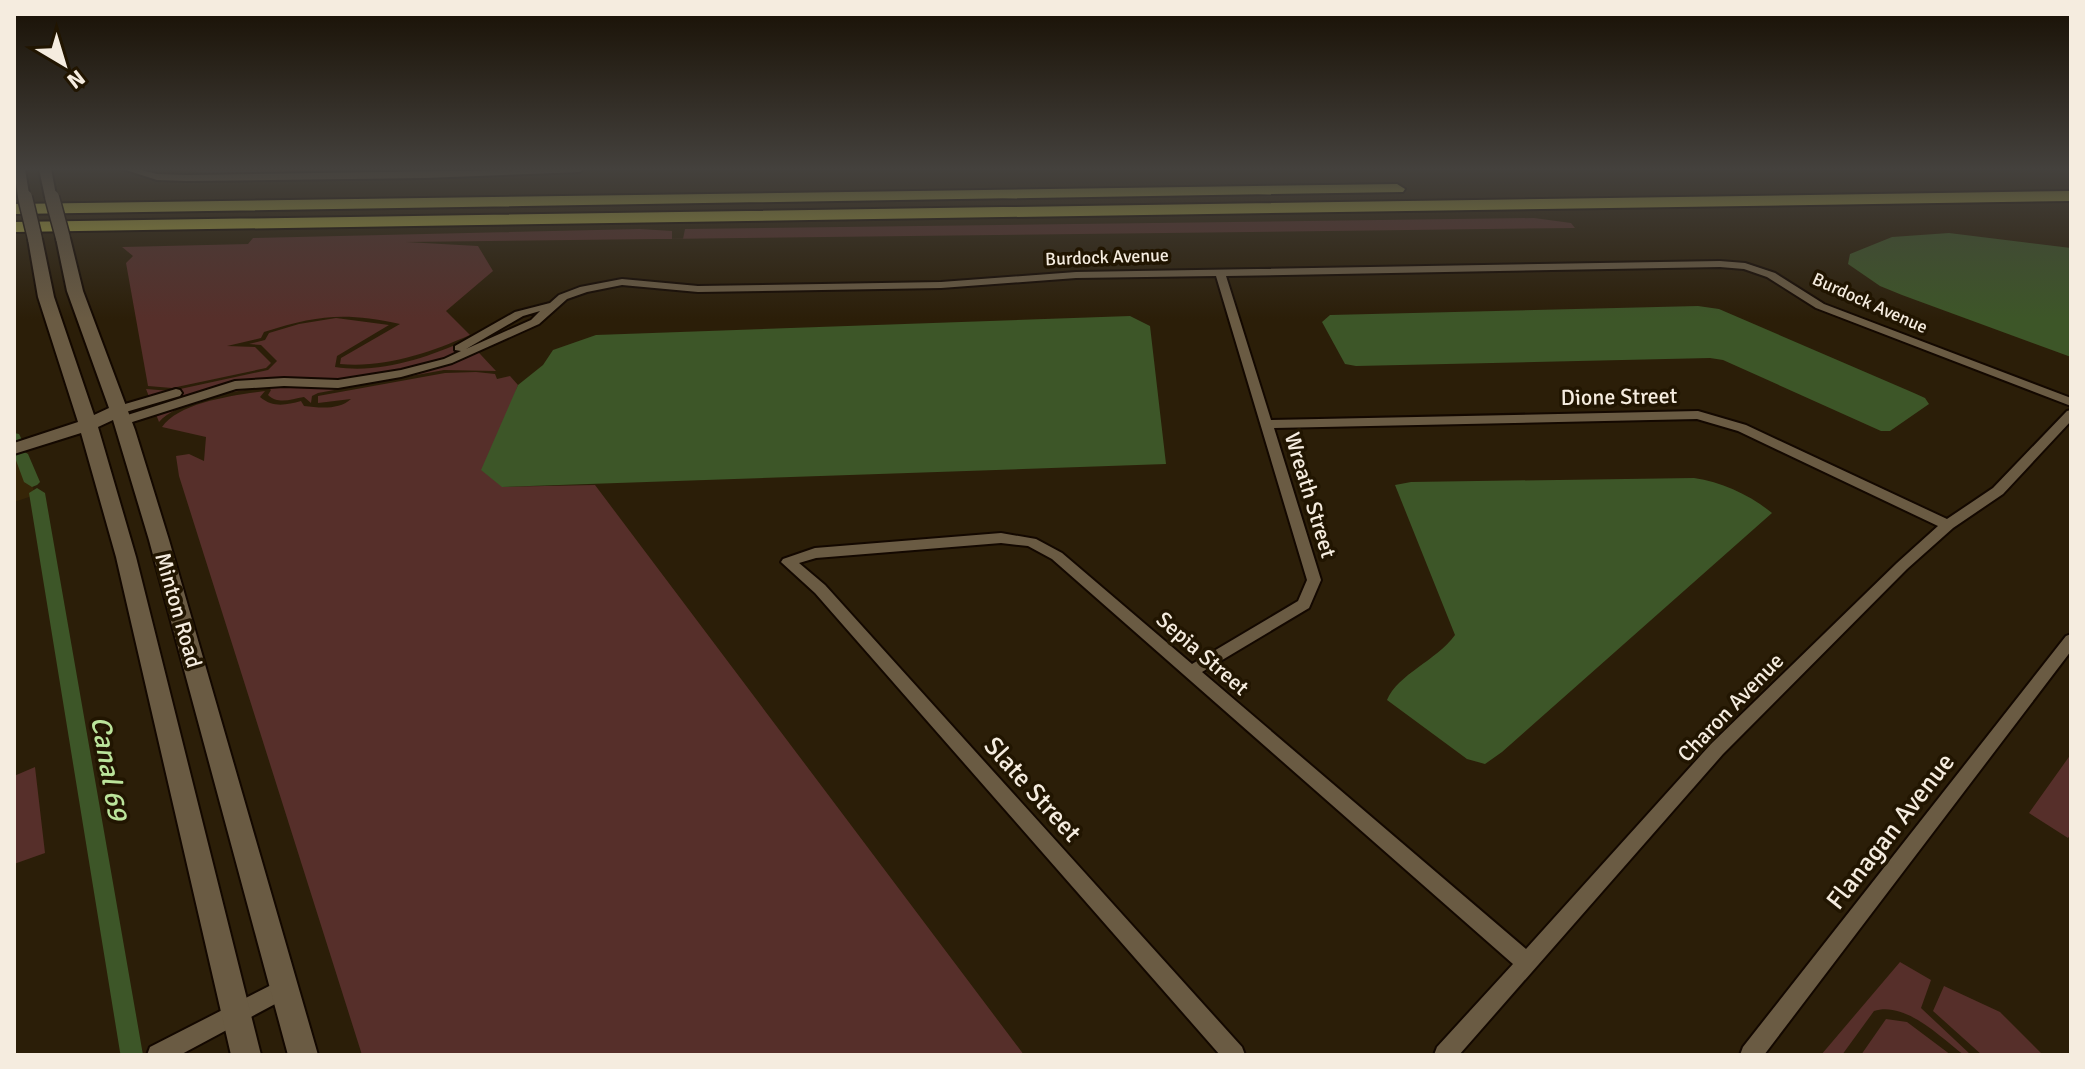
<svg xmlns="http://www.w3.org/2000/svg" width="2085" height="1069" viewBox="0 0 2085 1069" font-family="Signika,sans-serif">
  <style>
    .built { fill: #362507 }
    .green { fill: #562f2a }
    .water { fill: #3d5628 }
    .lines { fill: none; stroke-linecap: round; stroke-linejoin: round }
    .canal { fill: #3d5628; fill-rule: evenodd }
    .street-casing { stroke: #130800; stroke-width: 4 }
    .secondary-casing { stroke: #130800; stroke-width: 4 }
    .highway-casing { stroke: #130800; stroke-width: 4 }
    .street { fill: #6a5b43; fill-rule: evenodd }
    .secondary { fill: #6a5b43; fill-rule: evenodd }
    .highway { fill: #aaa53f; fill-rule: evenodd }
    .secondary-bridge-casing { stroke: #130800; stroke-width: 17; stroke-linecap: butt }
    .secondary-bridge { stroke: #6a5b43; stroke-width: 14 }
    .labels { text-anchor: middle; stroke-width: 7; stroke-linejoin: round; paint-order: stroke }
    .far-street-label { font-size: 18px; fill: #f5ecdf; stroke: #211501 }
    .street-label { font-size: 22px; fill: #f5ecdf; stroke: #211501 }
    .near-street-label { font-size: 26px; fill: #f5ecdf; stroke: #211501 }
    .near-water-label { font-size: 28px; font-style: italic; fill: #bbe49b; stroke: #211501 }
  </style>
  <rect width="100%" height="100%" fill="#2b1e08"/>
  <!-- built -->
  <path class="built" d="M 23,450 L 35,495 L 14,502 L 14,453 Z"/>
  <!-- green -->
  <path class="green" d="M 150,169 L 440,169 L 212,173 Z
    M 1534,218 L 1571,223 L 1575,228 L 406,242 L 478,246 L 493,271 L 446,311 L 470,335 C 429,353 385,368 340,364 L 341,358 L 400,324 C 344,312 318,315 264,332 L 261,338 L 227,346 L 255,347 L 271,363 L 266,368 L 172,388 L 148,386 L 126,263 L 133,256 L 122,247 L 248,244 L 253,238 L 640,229 L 672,231 L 672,239 L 683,239 L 685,229 Z
    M 336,318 L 389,325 L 337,356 L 335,367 C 380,374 426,358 467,340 L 496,371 L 444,370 L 318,393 L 312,396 L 311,403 L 304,397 C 291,399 279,405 268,395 L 271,390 L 269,388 C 241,388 178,400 159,422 L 146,389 L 171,391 L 268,370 L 277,361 L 261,345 L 249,344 L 265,340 L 269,333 L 299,324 Z
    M 476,372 L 495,374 L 497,379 L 510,376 L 518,385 L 511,404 L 502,487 L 595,485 L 1024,1055 L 362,1055 L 179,476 L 176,456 L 189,454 L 204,461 L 206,437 L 162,427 C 179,402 235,395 265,391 L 260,397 C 273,408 286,405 301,401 L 304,406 C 320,408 339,410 351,399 L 318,403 L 318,396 L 445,373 Z
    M 2071,754 L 2071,833 L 2068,838 L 2029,813 Z
    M 35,767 L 45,853 L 14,864 L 14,776 Z
    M 1900,962 L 1931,980 L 1921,1008 L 1971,1055 L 1964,1055 C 1941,1038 1906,1001 1874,1011 L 1842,1055 L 1821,1055 Z
    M 1944,986 L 2000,1012 L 2043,1055 L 1982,1055 L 1933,1011 Z
    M 1886,1019 L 1907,1022 L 1951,1055 L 1861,1055 Z"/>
  <!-- water -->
  <path class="water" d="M 1949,233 L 2071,248 L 2071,357 L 1902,295 L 1880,286 L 1848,264 L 1850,254 L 1892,237 Z
    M 1698,306 L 1719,309 L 1914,393 L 1925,398 L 1929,404 L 1890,431 L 1881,431 L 1723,360 L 1710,358 L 1356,366 L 1345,364 L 1322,322 L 1330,315 Z
    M 1130,316 L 1150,326 L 1166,464 L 502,487 L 481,470 L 518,385 L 543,365 L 553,350 L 596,335 Z
    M 1694,478 C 1722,482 1750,495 1772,513 L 1502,752 L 1485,764 L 1467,759 L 1387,700 C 1398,674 1436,661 1455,635 L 1395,485 L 1411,482 Z"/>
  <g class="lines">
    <!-- canal -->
    <path class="canal" d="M 14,433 L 19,434 L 23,442 L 21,445 L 14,446 Z
      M 21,450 L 28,454 L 40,482 L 37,485 L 32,487 L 24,482 L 14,455 L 16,451 Z
      M 37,488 L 45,493 L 143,1055 L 121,1055 L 120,1052 L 29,493 Z"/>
    <defs>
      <path id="street" d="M 123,169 L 137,169 L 157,174 L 187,175 L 584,169 L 580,172 L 425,178 L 187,181 L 157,180 Z
        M 1720,261 L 1745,263 L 1775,273 L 1824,304 L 2071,398 L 2071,406 L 1816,308 L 1767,277 L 1744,269 L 1720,267 L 1226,276 L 1271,420 L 1698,411 L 1746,425 L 1947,519 L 1993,488 L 2067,411 L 2071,410 L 2071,421 L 2003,494 L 1953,528 L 1907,569 L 1723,754 L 1459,1055 L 1434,1055 L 1437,1047 L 1513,964 L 1052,559 L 1028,546 L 1001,543 L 816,558 L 799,563 L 825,585 L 1242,1047 L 1245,1055 L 1220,1055 L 815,593 L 781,562 L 783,559 L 815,548 L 1001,533 L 1036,539 L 1062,553 L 1192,664 L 1298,601 L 1307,580 L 1216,276 L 1076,278 L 941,288 L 698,292 L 622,285 L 587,292 L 567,299 L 539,324 L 452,363 L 401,377 L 338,388 L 284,386 L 236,389 L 126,424 L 118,424 L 116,421 L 118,418 L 235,381 L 284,378 L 338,380 L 401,370 L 444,359 L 461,351 L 455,350 L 455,346 L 515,312 L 550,303 L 559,295 L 580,287 L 622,279 L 698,286 L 941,282 L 1076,272 ZM 540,311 L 531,320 L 466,349 L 523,316 ZM 1697,419 L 1738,431 L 1938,526 L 1897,563 L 1711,744 L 1526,949 L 1202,672 L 1309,608 L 1321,580 L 1274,428 Z
        M 176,389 L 180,390 L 182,393 L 180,396 L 119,414 L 113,410 L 115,407 Z
        M 2071,634 L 2071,651 L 1764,1055 L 1740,1055 L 1743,1047 L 2066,636 Z
        M 285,978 L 292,981 L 295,988 L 292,995 L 180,1055 L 147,1055 L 150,1047 Z"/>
      <path id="secondary" d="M 14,169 L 25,169 L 30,200 L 18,197 Z
        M 39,169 L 51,169 L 57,200 L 45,197 Z
        M 63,234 L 70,238 L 83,291 L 135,430 L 169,540 L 318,1055 L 288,1055 L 149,540 L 113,420 L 98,427 L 136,557 L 261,1055 L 231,1055 L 116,557 L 81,433 L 14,454 L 14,443 L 78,422 L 38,297 L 28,239 L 30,236 L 35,235 L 42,239 L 54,297 L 94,415 L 109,408 L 67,291 L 56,238 Z"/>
      <path id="highway" d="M 1397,184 L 1405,189 L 1403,192 L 14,214 L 14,204 Z
        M 2071,191 L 2071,201 L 14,232 L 14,222 Z"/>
    </defs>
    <!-- street casing -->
    <use href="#street" class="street-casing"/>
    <!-- secondary casing -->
    <use href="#secondary" class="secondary-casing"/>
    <!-- highway casing -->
    <use href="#highway" class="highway-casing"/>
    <!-- street -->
    <use href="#street" class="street"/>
    <!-- secondary -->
    <use href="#secondary" class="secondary"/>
    <!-- highway -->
    <use href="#highway" class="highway"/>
    <defs>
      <path id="secondary-bridge" d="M 25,197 L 35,239
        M 52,197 L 63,238"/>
    </defs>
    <!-- secondary-bridge casing -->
    <use href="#secondary-bridge" class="secondary-bridge-casing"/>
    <!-- secondary-bridge -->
    <use href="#secondary-bridge" class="secondary-bridge"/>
  </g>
  <!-- sky -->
  <linearGradient id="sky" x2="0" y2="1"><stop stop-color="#181004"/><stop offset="0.53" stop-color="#44413d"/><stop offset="1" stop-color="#44413d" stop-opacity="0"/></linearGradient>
  <rect width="2085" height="319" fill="url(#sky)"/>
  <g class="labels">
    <!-- far-street labels -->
    <g class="far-street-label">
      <text transform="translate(1107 257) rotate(-2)" y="6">Burdock Avenue</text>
      <text transform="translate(1870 303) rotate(24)" y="6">Burdock Avenue</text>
    </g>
    <!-- street labels -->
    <g class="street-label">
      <text transform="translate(1619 396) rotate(-1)" y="8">Dione Street</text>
      <text transform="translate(1311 495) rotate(73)" y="8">Wreath Street</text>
      <text transform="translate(179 610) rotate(74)" y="8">Minton Road</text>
      <text transform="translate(1203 653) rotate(41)" y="8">Sepia Street</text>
      <text transform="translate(1730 707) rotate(-46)" y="8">Charon Avenue</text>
    </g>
    <!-- near-street labels -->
    <g class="near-street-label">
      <text transform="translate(1033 789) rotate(48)" y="9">Slate Street</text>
      <text transform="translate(1890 831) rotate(-52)" y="9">Flanagan Avenue</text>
    </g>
    <!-- near-water labels -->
    <g class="near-water-label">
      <text transform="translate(110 768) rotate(80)" y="10">Canal 69</text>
    </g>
  </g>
  <!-- border -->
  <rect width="2085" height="1069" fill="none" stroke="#f5ecdf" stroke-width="32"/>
  <!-- north arrow -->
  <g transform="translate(64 64) rotate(142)" stroke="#211501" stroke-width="6" paint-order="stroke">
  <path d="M0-6L14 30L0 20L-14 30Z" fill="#f5ecdf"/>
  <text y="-12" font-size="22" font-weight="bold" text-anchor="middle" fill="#f5ecdf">N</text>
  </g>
</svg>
